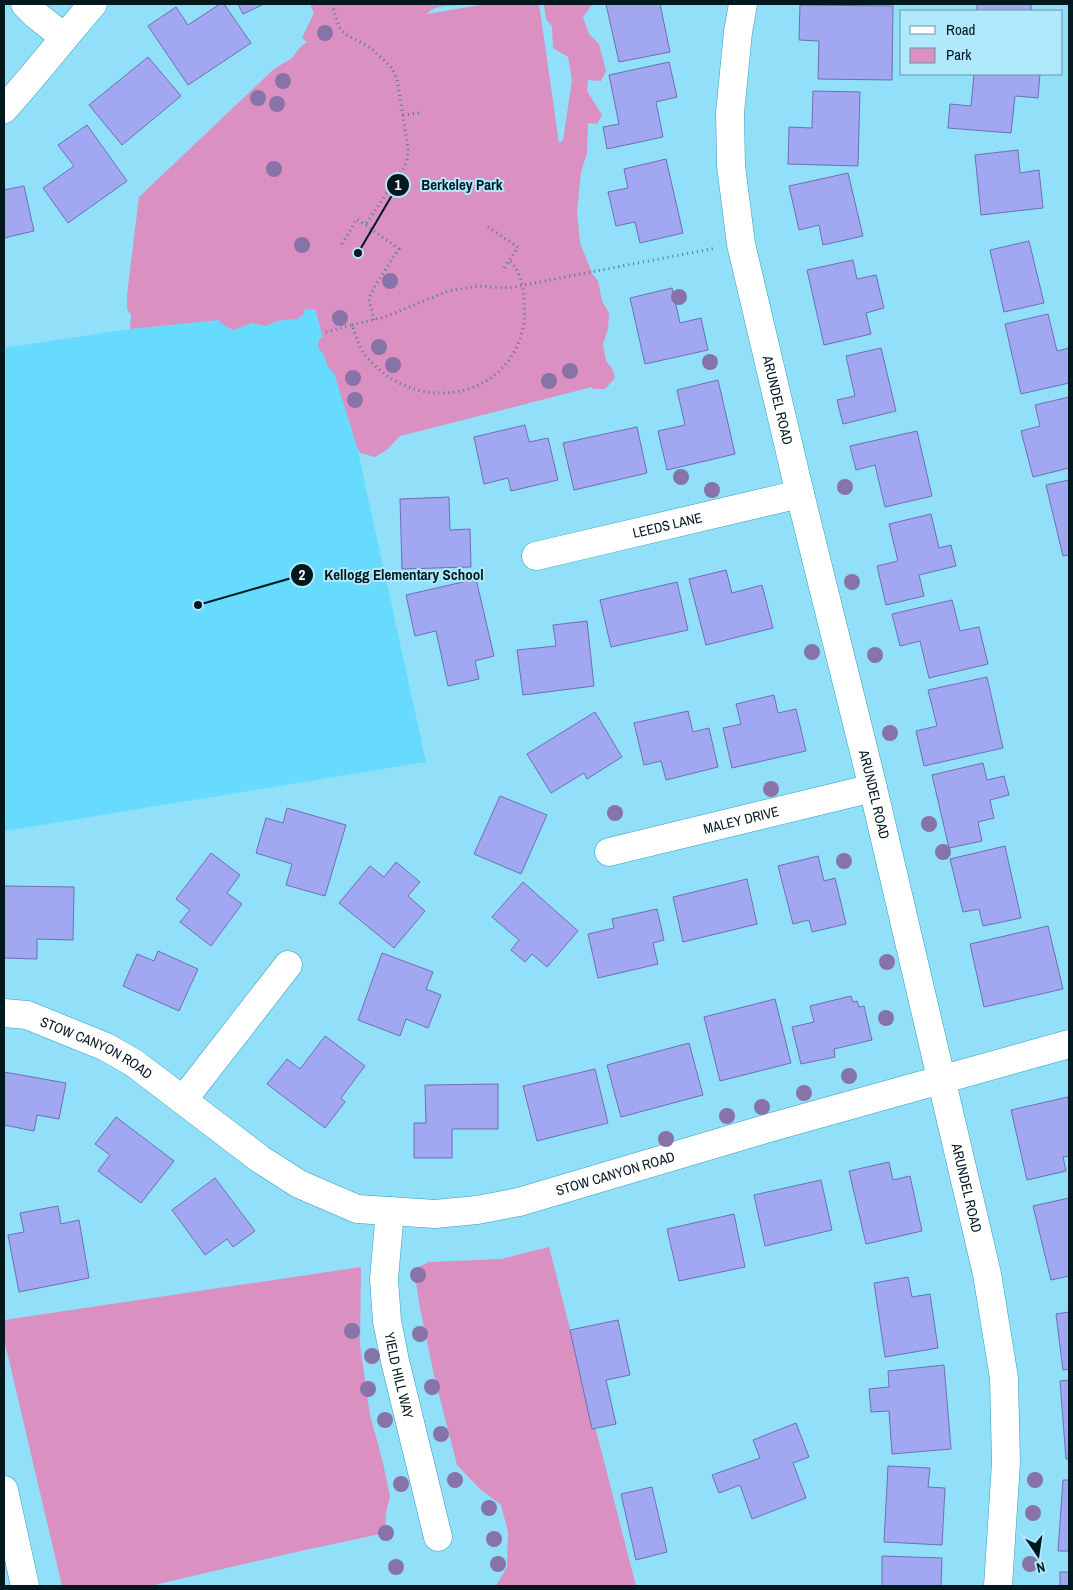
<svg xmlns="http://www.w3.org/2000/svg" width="1073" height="1590" viewBox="0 0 1073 1590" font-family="'Archivo Narrow',sans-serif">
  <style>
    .built { fill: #66dbfe }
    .green { fill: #da90c1 }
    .building { fill: #a1a7f0; stroke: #6d70b5 }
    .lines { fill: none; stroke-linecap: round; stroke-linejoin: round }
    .minor-casing { stroke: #309fbd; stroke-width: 29 }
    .path { stroke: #4b7e8e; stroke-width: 3; stroke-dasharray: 1 4; stroke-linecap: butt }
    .minor { stroke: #fff; stroke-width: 28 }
    .tree { fill: #8773a7 }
    .labels { text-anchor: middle; stroke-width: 4; stroke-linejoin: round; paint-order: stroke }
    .street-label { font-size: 14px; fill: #02181f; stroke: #b0e9fc }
    .leader { fill: none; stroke: #02181f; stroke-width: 2 }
    .callout-dot { fill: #02181f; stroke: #b0e9fc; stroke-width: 2 }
    .mark-label { font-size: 15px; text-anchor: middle; font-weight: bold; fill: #fff }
    .callout-label { font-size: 15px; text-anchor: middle; font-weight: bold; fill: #02181f; stroke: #b0e9fc; stroke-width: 4; stroke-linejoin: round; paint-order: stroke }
  </style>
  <rect width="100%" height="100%" fill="#91dff8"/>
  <!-- built -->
  <path class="built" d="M 315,309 L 357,447 L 426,762 L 4,831 L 4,348 L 130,329 Z"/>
  <!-- green -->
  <path class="green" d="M 310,4 L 468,4 C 455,7 435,3 427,14 L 487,4 L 539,4 L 559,143 L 563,140 L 572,81 L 568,57 L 553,48 L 552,26 L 546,19 L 544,4 L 599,4 L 591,6 L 583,17 L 589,34 L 599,44 L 606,71 L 601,81 L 588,80 L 587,91 L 602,115 L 597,124 L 588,123 L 587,153 L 581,172 L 577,212 L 580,243 L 593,275 L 598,281 L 602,301 L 609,313 L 608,329 L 603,344 L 606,361 L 612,368 L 615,378 L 605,389 L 593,389 L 592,387 L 400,436 L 388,449 L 375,457 L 360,453 L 357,447 L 334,373 L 328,367 L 324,355 L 318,347 L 319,339 L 323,338 L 315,309 L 304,310 L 304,314 L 297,319 L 277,321 L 266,326 L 252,323 L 233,330 L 220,323 L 219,320 L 130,329 L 131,315 L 127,309 L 127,295 L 139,197 L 274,69 L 292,58 L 301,46 L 307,42 L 302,38 L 314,13 Z
    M 549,1247 L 636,1586 L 496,1586 L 507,1567 L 508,1532 L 501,1505 L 480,1489 L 457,1465 L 434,1375 L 420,1308 L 414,1269 L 429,1262 L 501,1259 Z
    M 361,1267 L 360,1345 L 370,1415 L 383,1463 L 390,1496 L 386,1512 L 385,1533 L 296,1552 L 158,1584 L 154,1586 L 62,1586 L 4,1339 L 4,1320 Z"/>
  <!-- building -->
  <path class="building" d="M 220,4 L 224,4 L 251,43 L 188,85 L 148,26 L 176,7 L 188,25 Z
    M 238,4 L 264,4 L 243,14 Z
    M 606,4 L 660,4 L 670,52 L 619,62 Z
    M 977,4 L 1031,4 L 1031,11 L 977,11 Z
    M 800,5 L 893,6 L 892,80 L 818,79 L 819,41 L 799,40 Z
    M 148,57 L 181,96 L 122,145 L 89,105 Z
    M 669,62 L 677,97 L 656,102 L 663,137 L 607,149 L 603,127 L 619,124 L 609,75 Z
    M 974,74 L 1040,74 L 1038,98 L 1015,96 L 1011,133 L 948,128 L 950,104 L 971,106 Z
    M 813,91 L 860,92 L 858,166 L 788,164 L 789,127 L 812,128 Z
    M 87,125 L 127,181 L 68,223 L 43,188 L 74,166 L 58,145 Z
    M 1018,150 L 1020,173 L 1039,170 L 1043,208 L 981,215 L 975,155 Z
    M 666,159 L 683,233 L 640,243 L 635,222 L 616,226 L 608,192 L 628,188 L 624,169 Z
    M 848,173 L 863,236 L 823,245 L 819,225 L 799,230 L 789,186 Z
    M 24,186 L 34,231 L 4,238 L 4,190 Z
    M 1029,241 L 1044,303 L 1004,312 L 990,250 Z
    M 853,260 L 857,279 L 876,275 L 884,308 L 866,313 L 871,334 L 824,345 L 807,270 Z
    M 672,288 L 680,323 L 701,318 L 708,350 L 645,364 L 630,298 Z
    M 1048,314 L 1057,351 L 1069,348 L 1069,383 L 1021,394 L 1005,324 Z
    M 881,348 L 896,411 L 843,424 L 837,400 L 855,396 L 846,356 Z
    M 718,380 L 735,454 L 667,470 L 658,431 L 685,425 L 677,390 Z
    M 1069,397 L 1069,468 L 1033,477 L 1021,431 L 1040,426 L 1035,405 Z
    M 525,425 L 529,442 L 548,438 L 558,480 L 511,491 L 508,478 L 484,484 L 474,437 Z
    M 637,427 L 647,473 L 574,490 L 563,443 Z
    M 917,431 L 932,496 L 885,507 L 875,465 L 856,470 L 850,446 Z
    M 1069,480 L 1069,555 L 1063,556 L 1046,485 Z
    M 449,497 L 450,530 L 470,529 L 471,567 L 402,569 L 400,499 Z
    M 931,514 L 939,548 L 951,545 L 956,566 L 919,575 L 924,596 L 886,605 L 877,566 L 898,561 L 889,524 Z
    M 726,570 L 732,593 L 762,585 L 773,628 L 706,645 L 689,579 Z
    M 476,579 L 494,656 L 475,661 L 479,679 L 448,686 L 436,631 L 415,636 L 406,595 Z
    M 677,582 L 688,630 L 611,647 L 600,600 Z
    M 952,600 L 960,631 L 979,627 L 988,664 L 929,678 L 920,641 L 900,646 L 892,614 Z
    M 587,621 L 594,686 L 523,695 L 517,650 L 556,646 L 553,625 Z
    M 987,677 L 1003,748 L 924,766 L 916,731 L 937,726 L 928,690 Z
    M 774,695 L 778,713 L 796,709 L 806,751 L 732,768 L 723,728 L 741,724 L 736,704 Z
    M 688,711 L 693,732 L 709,728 L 718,767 L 666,780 L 661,761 L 644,765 L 634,723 Z
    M 595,712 L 622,757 L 587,779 L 584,773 L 551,793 L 527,754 Z
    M 983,763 L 987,780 L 1004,776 L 1009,795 L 990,800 L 994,818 L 978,822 L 982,841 L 949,848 L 932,775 Z
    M 500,796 L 547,815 L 521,874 L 474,854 Z
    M 287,808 L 346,825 L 325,896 L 286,885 L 292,864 L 256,853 L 266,818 L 283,823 Z
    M 1005,846 L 1021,918 L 983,926 L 979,909 L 963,912 L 950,859 Z
    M 211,853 L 240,875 L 227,893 L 242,904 L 211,946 L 180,922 L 190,910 L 176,899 Z
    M 818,856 L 824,881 L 835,878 L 846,924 L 812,932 L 809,920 L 793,924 L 778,866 Z
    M 396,862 L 420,882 L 408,896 L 425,911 L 394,948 L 339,903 L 370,866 L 384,877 Z
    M 747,879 L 757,924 L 683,942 L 673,897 Z
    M 523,882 L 578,931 L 547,967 L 532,954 L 525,962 L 511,950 L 519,940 L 492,917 Z
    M 4,886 L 74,887 L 73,940 L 37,939 L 37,959 L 4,958 Z
    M 657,909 L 664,940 L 653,943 L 658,964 L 598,978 L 588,934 L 614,928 L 612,919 Z
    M 1048,926 L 1063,989 L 984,1007 L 970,944 Z
    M 158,951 L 198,969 L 179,1011 L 123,986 L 137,954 L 154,961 Z
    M 382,953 L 433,972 L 426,989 L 441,995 L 428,1028 L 406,1019 L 400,1036 L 358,1020 Z
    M 851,996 L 853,1002 L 857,1001 L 859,1007 L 864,1006 L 872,1040 L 834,1049 L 835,1057 L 801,1064 L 792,1027 L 814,1022 L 810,1006 Z
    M 775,999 L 791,1063 L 720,1081 L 704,1017 Z
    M 325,1036 L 365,1066 L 341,1098 L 345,1102 L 325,1128 L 267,1084 L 287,1059 L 300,1069 Z
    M 689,1043 L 703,1095 L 621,1117 L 607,1065 Z
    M 595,1069 L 608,1123 L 537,1141 L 523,1086 Z
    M 4,1072 L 66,1083 L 59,1119 L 37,1115 L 34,1131 L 4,1125 Z
    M 498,1084 L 498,1129 L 452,1129 L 452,1158 L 414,1158 L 414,1123 L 426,1123 L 425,1085 Z
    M 1068,1097 L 1069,1104 L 1069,1156 L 1063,1157 L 1066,1171 L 1027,1180 L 1011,1110 Z
    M 116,1117 L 174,1161 L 141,1203 L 98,1171 L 110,1155 L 95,1144 Z
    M 889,1162 L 893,1180 L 910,1176 L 922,1231 L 866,1244 L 849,1171 Z
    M 215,1178 L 255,1231 L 233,1247 L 227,1239 L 205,1255 L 172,1210 Z
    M 821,1180 L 832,1230 L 765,1246 L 754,1195 Z
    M 1069,1198 L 1069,1276 L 1051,1280 L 1033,1206 Z
    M 58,1206 L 61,1224 L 79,1220 L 89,1278 L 19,1292 L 8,1235 L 24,1232 L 20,1213 Z
    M 734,1214 L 745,1267 L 679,1281 L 667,1229 Z
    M 908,1277 L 912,1297 L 930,1294 L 938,1348 L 885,1357 L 874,1283 Z
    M 1069,1312 L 1069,1369 L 1063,1370 L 1056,1314 Z
    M 618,1320 L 630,1375 L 606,1380 L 616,1424 L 592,1429 L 570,1330 Z
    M 944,1365 L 951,1449 L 892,1454 L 889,1411 L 871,1412 L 869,1389 L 889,1387 L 888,1371 Z
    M 1069,1380 L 1069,1459 L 1066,1459 L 1060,1381 Z
    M 796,1423 L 809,1457 L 793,1463 L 806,1498 L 752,1519 L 740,1485 L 719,1493 L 712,1475 L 760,1458 L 753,1440 Z
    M 888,1466 L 930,1468 L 928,1487 L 945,1488 L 942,1545 L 884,1542 Z
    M 1063,1480 L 1069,1480 L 1069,1551 L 1058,1551 Z
    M 652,1487 L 667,1552 L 636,1560 L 621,1494 Z
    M 882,1556 L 942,1558 L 941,1586 L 882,1586 Z
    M 1060,1572 L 1069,1572 L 1069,1586 L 1060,1586 Z"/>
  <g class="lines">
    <defs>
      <g id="minor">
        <path d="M 25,4 L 36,15 L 64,37"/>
        <path id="s1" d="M 743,4 L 738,32 L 730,113 L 731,166 L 741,244 L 800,494 L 873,788 L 987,1274 L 1004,1378 L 1006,1463 L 998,1586"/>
        <path d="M 4,109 C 35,75 63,38 93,4"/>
        <path id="s2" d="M 536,556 L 800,494"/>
        <path id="s3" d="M 609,852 L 873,788"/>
        <path id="s4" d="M 4,1013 L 27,1015 L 106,1047 L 134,1063 L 260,1159 L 299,1184 L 357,1209 L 435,1214 L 477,1210 L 519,1202 L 772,1127 L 1069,1044"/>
        <path d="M 183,1100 L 288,965"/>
        <path id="s5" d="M 390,1211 L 384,1279 L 387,1321 L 395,1361 L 438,1537"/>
        <path d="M 4,1490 L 25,1586"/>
      </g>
    </defs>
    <!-- minor casing -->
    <use href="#minor" class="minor-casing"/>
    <!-- path -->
    <path class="path" d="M 332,4 L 339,27 L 345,34 L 371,48 L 392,68 L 397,79 L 408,148 L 408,157 L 405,166 L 366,224
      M 403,115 L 419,113
      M 488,227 L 518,247 L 502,271
      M 342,244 L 357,219 L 399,249 L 374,287 L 369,299 L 374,320
      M 352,325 L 385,317 L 448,291 L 478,286 L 508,288 L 716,248
      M 326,332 L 352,325 C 355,332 357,340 360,347 C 367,360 380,371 392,379 C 441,409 507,390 522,332 C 525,323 525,312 524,302 C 524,287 520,270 509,260"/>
    <!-- minor -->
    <use href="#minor" class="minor"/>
  </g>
  <!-- trees -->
  <g class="tree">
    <circle cx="325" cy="33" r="8"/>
    <circle cx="283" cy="81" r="8"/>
    <circle cx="258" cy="98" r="8"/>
    <circle cx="277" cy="104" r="8"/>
    <circle cx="274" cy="169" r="8"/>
    <circle cx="302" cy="245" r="8"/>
    <circle cx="390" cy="281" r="8"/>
    <circle cx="679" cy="297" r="8"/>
    <circle cx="340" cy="318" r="8"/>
    <circle cx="379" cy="347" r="8"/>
    <circle cx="710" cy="362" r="8"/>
    <circle cx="393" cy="365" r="8"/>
    <circle cx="570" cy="371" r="8"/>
    <circle cx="353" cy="378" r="8"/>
    <circle cx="549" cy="381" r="8"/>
    <circle cx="355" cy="400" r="8"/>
    <circle cx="681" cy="477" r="8"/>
    <circle cx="845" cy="487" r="8"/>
    <circle cx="712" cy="490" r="8"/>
    <circle cx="852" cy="582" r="8"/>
    <circle cx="812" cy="652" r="8"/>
    <circle cx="875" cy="655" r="8"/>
    <circle cx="890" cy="733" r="8"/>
    <circle cx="771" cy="789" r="8"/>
    <circle cx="615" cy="813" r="8"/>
    <circle cx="929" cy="824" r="8"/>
    <circle cx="943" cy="852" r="8"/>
    <circle cx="844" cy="861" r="8"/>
    <circle cx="887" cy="962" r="8"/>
    <circle cx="886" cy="1018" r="8"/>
    <circle cx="849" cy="1076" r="8"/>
    <circle cx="804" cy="1093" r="8"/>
    <circle cx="762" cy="1107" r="8"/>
    <circle cx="727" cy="1116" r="8"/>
    <circle cx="666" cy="1139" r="8"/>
    <circle cx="418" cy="1275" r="8"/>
    <circle cx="352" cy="1331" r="8"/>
    <circle cx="420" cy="1334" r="8"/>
    <circle cx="372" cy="1356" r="8"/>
    <circle cx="432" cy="1387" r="8"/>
    <circle cx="368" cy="1389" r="8"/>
    <circle cx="385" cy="1420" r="8"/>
    <circle cx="441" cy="1434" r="8"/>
    <circle cx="455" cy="1480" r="8"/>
    <circle cx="1035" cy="1480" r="8"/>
    <circle cx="401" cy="1484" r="8"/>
    <circle cx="489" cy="1508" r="8"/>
    <circle cx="1033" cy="1513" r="8"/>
    <circle cx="386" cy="1533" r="8"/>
    <circle cx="494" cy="1539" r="8"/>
    <circle cx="498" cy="1564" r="8"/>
    <circle cx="1030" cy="1564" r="8"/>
    <circle cx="396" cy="1567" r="8"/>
  </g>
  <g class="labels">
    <!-- street labels -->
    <g class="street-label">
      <text dy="5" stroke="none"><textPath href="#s1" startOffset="402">ARUNDEL ROAD</textPath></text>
      <text dy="5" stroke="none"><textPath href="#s2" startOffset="135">LEEDS LANE</textPath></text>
      <text dy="5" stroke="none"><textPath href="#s1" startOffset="808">ARUNDEL ROAD</textPath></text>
      <text dy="5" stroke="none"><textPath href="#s3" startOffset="136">MALEY DRIVE</textPath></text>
      <text dy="5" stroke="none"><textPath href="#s4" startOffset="100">STOW CANYON ROAD</textPath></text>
      <text dy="5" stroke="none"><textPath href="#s4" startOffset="672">STOW CANYON ROAD</textPath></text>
      <text dy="5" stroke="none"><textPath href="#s1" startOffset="1212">ARUNDEL ROAD</textPath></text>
      <text dy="5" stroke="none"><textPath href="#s5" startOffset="166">YIELD HILL WAY</textPath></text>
    </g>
  </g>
  <!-- callouts -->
  <path class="leader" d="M358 253L398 185M198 605L302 575"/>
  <g class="callout-dot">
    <circle cx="358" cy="253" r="5"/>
    <circle cx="198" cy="605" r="5"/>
    <circle cx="398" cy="185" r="12"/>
    <circle cx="302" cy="575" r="12"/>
  </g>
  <g class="mark-label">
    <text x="398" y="190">1</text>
    <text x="302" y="580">2</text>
  </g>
  <g class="callout-label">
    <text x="462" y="190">Berkeley Park</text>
    <text x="404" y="580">Kellogg Elementary School</text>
  </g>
  <!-- border -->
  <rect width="1073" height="1590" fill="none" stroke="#02181f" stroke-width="10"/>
  <!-- legend -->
  <rect x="900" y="10" width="162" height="65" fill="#b0e9fc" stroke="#6a95a4"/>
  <rect x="910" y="26" width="25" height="8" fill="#ffffff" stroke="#6a95a4"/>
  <text x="946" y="35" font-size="15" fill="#02181f">Road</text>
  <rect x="910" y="48" width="25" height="15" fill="#da90c1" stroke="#6a95a4"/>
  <text x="946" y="60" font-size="15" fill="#02181f">Park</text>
  <!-- north arrow -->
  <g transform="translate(1038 1555) rotate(167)" stroke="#b0e9fc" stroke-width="4" paint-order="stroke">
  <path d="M0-4L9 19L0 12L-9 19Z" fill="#02181f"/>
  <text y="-8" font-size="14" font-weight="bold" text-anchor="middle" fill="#02181f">N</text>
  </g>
</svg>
